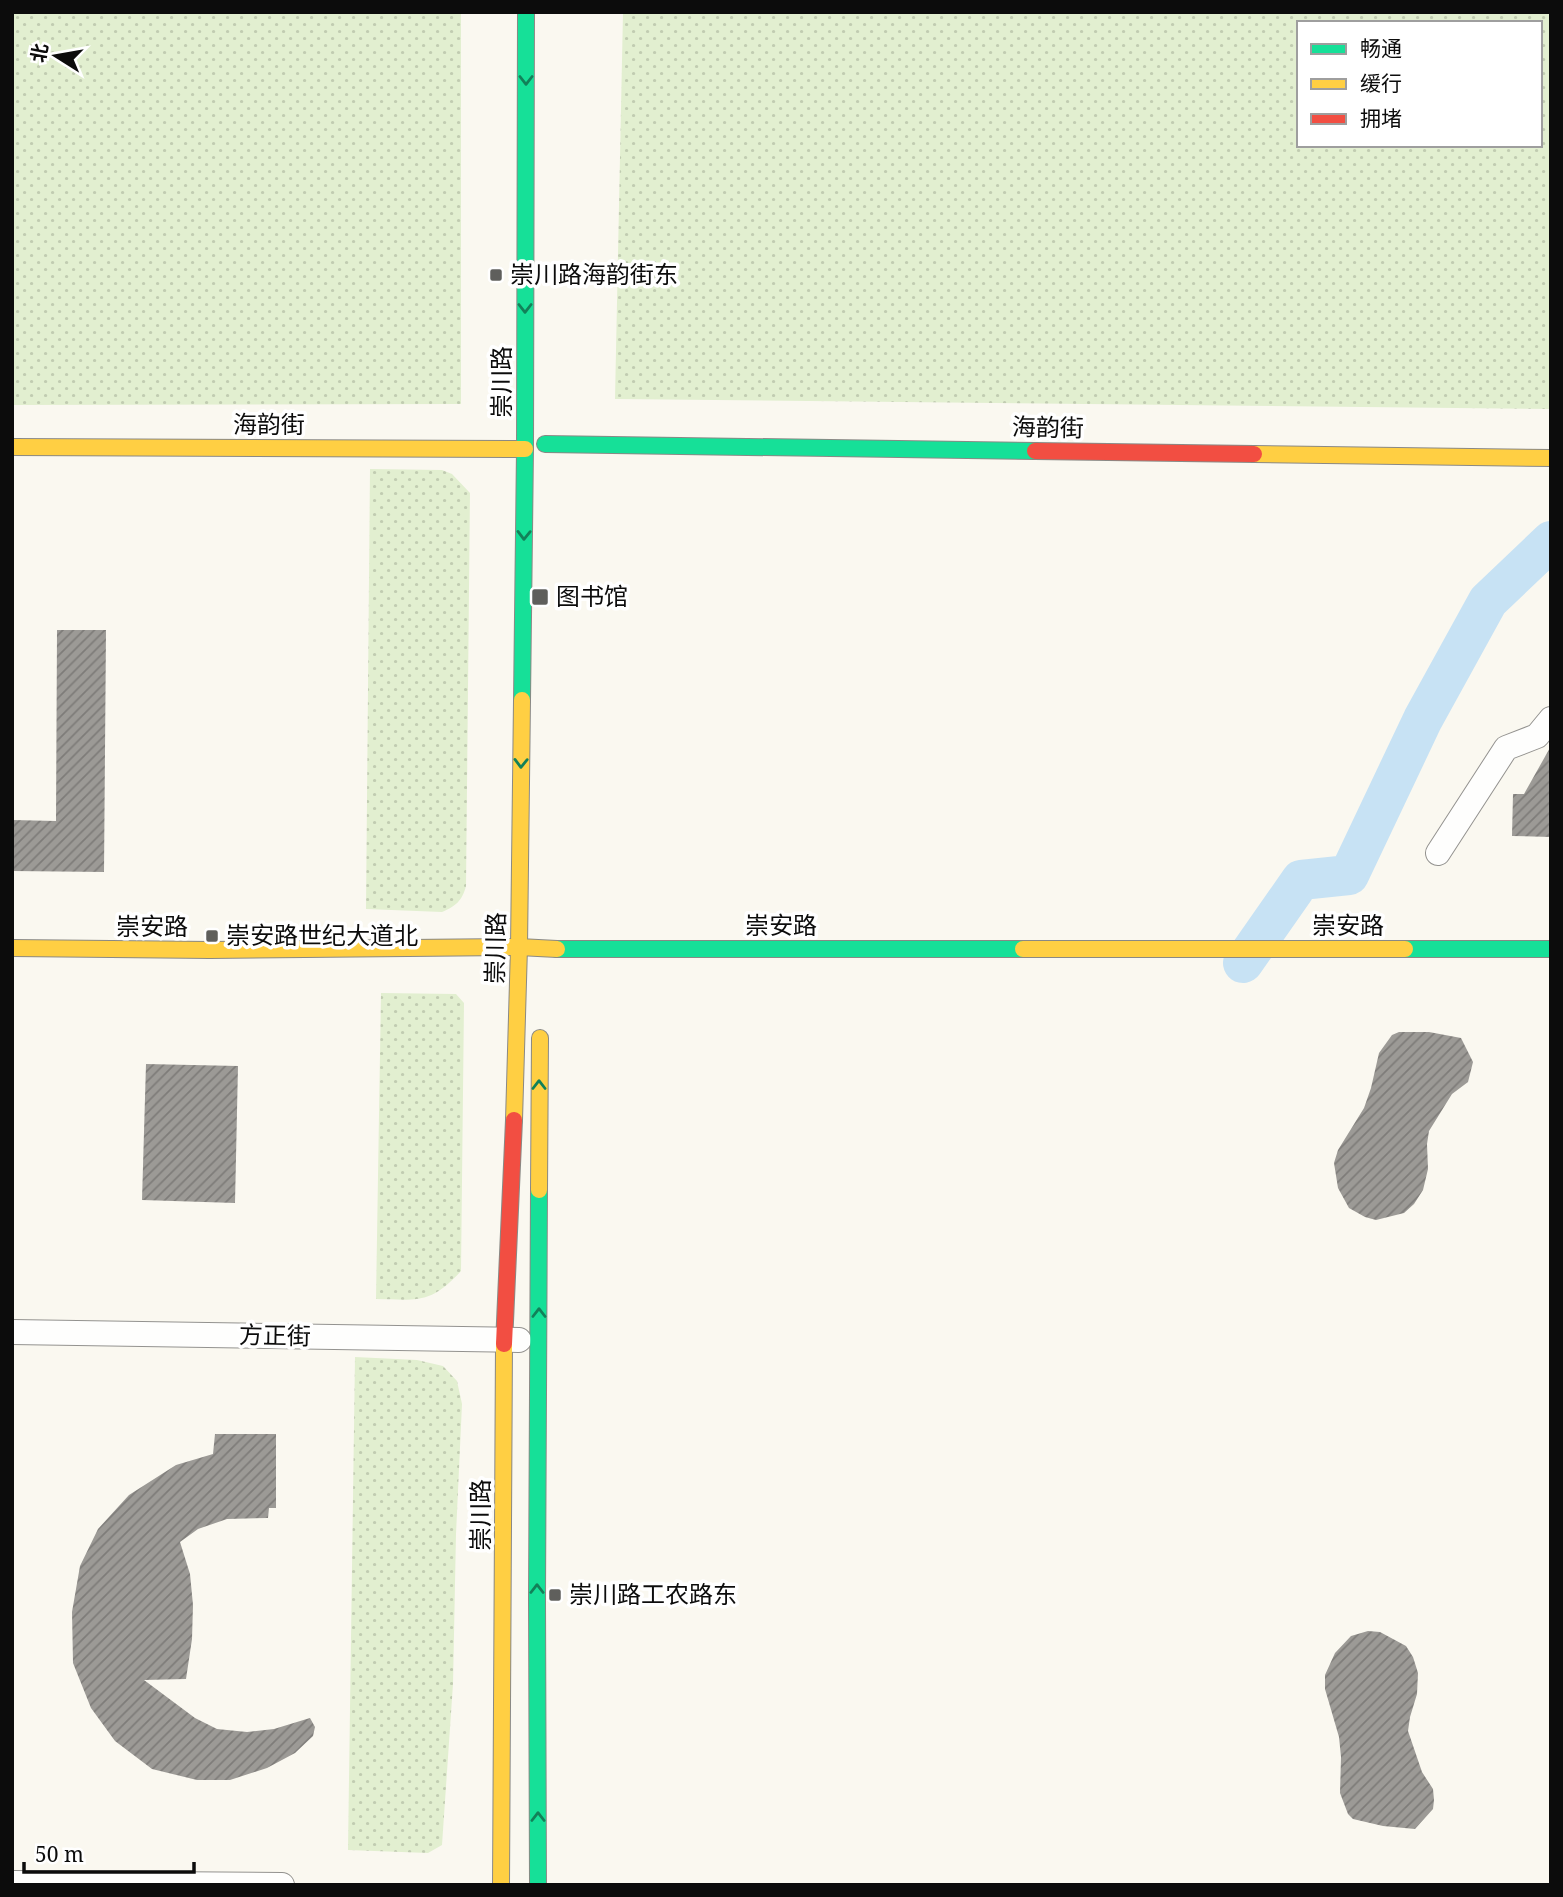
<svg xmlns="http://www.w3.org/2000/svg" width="1563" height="1897" viewBox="0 0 1563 1897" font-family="'Noto Serif','Noto Sans SC',serif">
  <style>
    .grass { fill: url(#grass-dots); fill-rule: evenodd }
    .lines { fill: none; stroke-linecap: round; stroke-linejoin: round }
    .river { stroke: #c7e2f4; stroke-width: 40 }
    .building { fill: url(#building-hatch) }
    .street-casing { stroke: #93928f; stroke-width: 26 }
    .fast-casing { stroke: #8a8985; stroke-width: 18 }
    .slow-casing { stroke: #8a8985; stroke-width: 18 }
    .jam-casing { stroke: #8a8985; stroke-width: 18 }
    .street { stroke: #fefefd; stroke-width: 24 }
    .fast { stroke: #16e098; stroke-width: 16 }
    .slow { stroke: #ffcf43; stroke-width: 16 }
    .jam { stroke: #f24e42; stroke-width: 16 }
    .oneway { stroke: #128159 }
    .poi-dot { fill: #5f5f5c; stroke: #fff; stroke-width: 2.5 }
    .labels { text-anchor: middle; stroke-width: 7; stroke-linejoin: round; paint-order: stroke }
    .poi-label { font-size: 24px; fill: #0c0c0c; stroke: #fff; text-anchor: start }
    .street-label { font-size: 24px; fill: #0c0c0c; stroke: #fff }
  </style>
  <defs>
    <pattern id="grass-dots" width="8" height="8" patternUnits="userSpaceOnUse" patternTransform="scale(1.75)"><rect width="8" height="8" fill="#e2efd0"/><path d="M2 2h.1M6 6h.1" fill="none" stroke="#c1ccb1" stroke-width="1.8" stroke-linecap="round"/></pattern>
    <pattern id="building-hatch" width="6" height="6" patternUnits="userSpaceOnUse" patternTransform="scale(1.75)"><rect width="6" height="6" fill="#9c9a96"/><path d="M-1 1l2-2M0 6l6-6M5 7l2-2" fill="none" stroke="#7e7c79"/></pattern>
  </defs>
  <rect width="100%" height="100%" fill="#faf8f0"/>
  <!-- grass -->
  <path class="grass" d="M 12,12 L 461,12 L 461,404 L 12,405 Z
    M 623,12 L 1551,12 L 1551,409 L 615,399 ZM 1299,23 L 1540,23 L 1540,145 L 1299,145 Z
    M 370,469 L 442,470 L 452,474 L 470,493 L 466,886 C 462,901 456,906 442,912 L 366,909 Z
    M 381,993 L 456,994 L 464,1003 L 461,1271 C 431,1304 418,1300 376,1299 Z
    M 355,1357 L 417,1360 L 443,1366 L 457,1381 L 462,1404 L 456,1534 L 453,1684 L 442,1845 L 428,1853 L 348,1850 Z"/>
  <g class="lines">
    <!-- river -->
    <path class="river" d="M 1243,963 L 1301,880 L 1349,875 L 1423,719 L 1488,601 L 1551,541"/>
  </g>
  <!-- building -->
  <path class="building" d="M 57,630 L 106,630 L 104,872 L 12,871 L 12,820 L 56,821 Z
    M 1551,746 L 1551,837 L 1512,836 L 1513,794 L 1524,794 Z
    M 1399,1032 L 1429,1032 L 1461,1038 L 1473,1062 L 1468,1082 L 1452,1094 L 1429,1131 L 1427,1144 L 1428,1169 L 1423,1190 L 1414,1204 L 1404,1213 L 1376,1220 L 1365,1217 L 1349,1208 L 1338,1188 L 1334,1163 L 1338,1150 L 1364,1108 L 1371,1088 L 1379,1053 L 1392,1035 Z
    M 146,1064 L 238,1066 L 235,1203 L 142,1200 Z
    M 215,1434 L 276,1434 L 276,1508 L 269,1508 L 268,1518 L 227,1519 L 198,1529 L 180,1542 L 190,1574 L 193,1605 L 192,1639 L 186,1679 L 144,1680 L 195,1718 L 217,1729 L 247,1732 L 274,1729 L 310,1718 L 315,1727 L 313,1736 L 295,1753 L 267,1768 L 230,1780 L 197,1780 L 152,1769 L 115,1741 L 91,1708 L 73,1663 L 72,1612 L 80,1566 L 98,1529 L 129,1495 L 176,1465 L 213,1454 Z
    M 1368,1631 L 1380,1632 L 1406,1646 L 1413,1657 L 1418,1673 L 1417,1694 L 1410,1717 L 1408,1731 L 1422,1772 L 1433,1789 L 1434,1800 L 1433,1809 L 1415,1829 L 1383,1826 L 1353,1819 L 1348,1814 L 1340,1793 L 1341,1757 L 1339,1737 L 1325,1689 L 1325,1675 L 1335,1653 L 1351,1636 Z"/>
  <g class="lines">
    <defs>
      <path id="street" d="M 1438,853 L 1506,748 L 1537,736 L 1551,719
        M 12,1332 L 519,1340
        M 12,1883 L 282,1885"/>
      <path id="fast" d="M 545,444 L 1035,451
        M 522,700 L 525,449 L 526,12
        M 557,949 L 1023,949
        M 1405,949 L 1551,949
        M 538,1885 L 537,1598 L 539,1190"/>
      <path id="slow" d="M 12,447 L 525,449
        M 1254,454 L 1551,458
        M 12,948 L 210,950 L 519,947 L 557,949
        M 1023,949 L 1405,949
        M 514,1120 L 519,947 L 522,700
        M 539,1190 L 540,1038
        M 501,1885 L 504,1344"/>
      <path id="jam" d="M 1035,451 L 1254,454
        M 504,1344 L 514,1120"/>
    </defs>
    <!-- street casing -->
    <use href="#street" class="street-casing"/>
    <!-- fast casing -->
    <use href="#fast" class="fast-casing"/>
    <!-- slow casing -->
    <use href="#slow" class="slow-casing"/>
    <!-- jam casing -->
    <use href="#jam" class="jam-casing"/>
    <!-- street -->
    <use href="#street" class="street"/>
    <!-- fast -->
    <use href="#fast" class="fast"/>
    <!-- slow -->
    <use href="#slow" class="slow"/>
    <!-- jam -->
    <use href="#jam" class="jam"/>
  </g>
  <!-- one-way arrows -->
  <defs><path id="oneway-chevron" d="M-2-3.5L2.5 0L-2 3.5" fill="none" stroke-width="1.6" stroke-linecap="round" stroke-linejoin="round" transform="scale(1.75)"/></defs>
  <g class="oneway">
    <use href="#oneway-chevron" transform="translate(526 80) rotate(90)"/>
    <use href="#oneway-chevron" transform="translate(525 308) rotate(90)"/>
    <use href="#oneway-chevron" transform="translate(524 535) rotate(91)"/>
    <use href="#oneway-chevron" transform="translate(521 763) rotate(91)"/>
    <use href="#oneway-chevron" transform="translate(539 1085) rotate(-90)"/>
    <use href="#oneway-chevron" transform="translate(539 1313) rotate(-90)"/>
    <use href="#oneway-chevron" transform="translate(537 1589) rotate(-90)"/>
    <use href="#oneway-chevron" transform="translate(538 1817) rotate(-90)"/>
  </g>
  <!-- markers -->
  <g class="poi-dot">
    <rect x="489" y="268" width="14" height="14" rx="3.5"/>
    <rect x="531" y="588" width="18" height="18" rx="3.5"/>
    <rect x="205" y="929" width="14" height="14" rx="3.5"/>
    <rect x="548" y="1588" width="14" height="14" rx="3.5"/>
  </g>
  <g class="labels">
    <!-- poi labels -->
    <g class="poi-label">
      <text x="510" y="283">崇川路海韵街东</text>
      <text x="556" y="605">图书馆</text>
      <text x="226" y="944">崇安路世纪大道北</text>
      <text x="569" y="1603">崇川路工农路东</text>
    </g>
    <!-- street labels -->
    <g class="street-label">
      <text transform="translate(502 382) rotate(-90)" y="8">崇川路</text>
      <text x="269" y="433">海韵街</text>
      <text transform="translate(1048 428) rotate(1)" y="8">海韵街</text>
      <text x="781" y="934">崇安路</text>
      <text x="1348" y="934">崇安路</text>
      <text x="152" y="935">崇安路</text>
      <text transform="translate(496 948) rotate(-89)" y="8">崇川路</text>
      <text transform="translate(275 1336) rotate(1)" y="8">方正街</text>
      <text transform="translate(481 1515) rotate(-90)" y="8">崇川路</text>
    </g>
  </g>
  <!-- border -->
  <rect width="1563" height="1897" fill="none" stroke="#0c0c0c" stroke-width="28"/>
  <!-- legend -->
  <rect x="1297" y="21" width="245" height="126" fill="#ffffff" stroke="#9e9e9e" stroke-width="2"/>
  <rect x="1311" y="44" width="35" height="10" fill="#16e098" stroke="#9e9e9e" stroke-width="2"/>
  <text x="1360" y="56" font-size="21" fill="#0c0c0c">畅通</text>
  <rect x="1311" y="79" width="35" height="10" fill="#ffcf43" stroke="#9e9e9e" stroke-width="2"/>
  <text x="1360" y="91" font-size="21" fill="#0c0c0c">缓行</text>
  <rect x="1311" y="114" width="35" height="10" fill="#f24e42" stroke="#9e9e9e" stroke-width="2"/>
  <text x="1360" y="126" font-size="21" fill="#0c0c0c">拥堵</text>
  <!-- north arrow -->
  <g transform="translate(56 56) rotate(281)" stroke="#ffffff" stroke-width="5" paint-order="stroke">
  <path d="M0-5L12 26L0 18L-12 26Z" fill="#0c0c0c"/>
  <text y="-10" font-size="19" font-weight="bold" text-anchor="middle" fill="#0c0c0c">北</text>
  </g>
  <!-- scale -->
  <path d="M24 1862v10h170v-10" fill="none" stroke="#0c0c0c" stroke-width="3.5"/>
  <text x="35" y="1862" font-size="21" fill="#0c0c0c" stroke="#ffffff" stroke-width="5" paint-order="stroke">50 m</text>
</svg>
